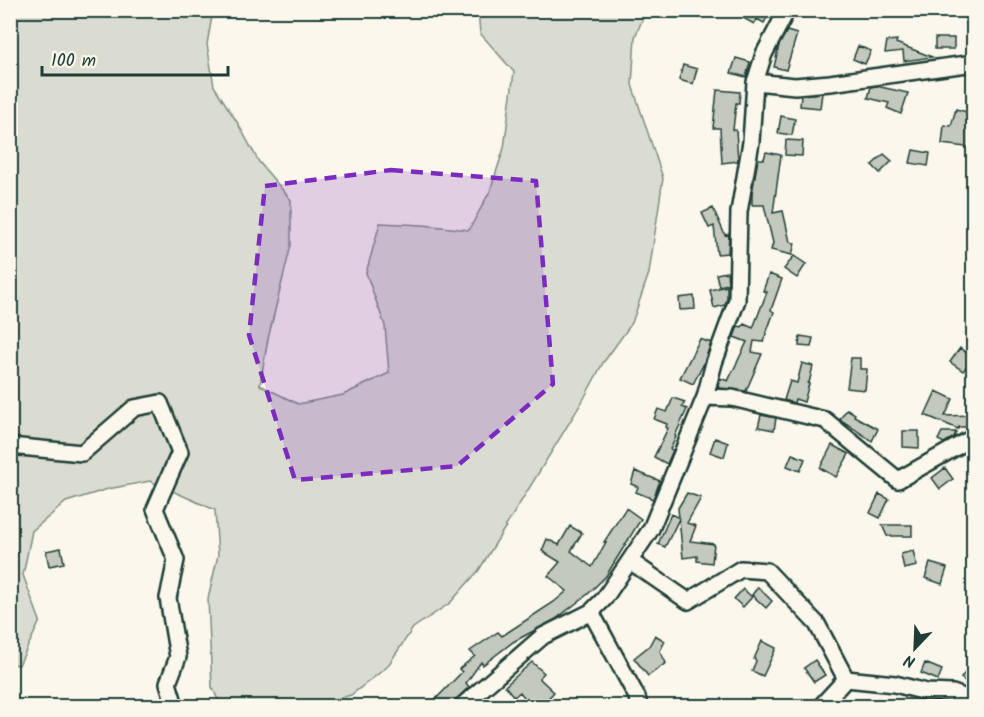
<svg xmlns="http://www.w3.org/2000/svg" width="984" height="717" viewBox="0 0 984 717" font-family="Kalam,sans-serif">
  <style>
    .green { fill: #dbdcd1; stroke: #7d8c82; stroke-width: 1.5 }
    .building { fill: #c4c9be; stroke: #1f3d34; stroke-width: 1.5 }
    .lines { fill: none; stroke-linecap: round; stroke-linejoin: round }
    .street-casing { stroke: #1f3d34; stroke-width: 20 }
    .street { stroke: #fbf7ec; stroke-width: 15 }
    .marked { fill: #7b2cbf; fill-opacity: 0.2; stroke: #7b2cbf; stroke-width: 4.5; stroke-dasharray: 12 8; stroke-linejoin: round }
  </style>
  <rect width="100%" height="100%" fill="#fbf7ec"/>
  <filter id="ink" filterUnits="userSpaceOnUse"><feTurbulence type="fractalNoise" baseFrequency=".0167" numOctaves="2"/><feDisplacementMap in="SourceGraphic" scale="12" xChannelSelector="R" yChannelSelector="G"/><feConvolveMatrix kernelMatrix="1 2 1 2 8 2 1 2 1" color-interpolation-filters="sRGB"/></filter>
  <g filter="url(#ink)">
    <!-- green -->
    <path class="green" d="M 10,11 L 213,11 L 207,44 L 214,86 L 237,122 L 259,162 L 291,200 L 291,245 L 268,339 L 260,385 L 298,404 L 343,395 L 389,373 L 385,326 L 366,273 L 380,223 L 423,225 L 469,230 L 490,191 L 504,148 L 514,72 L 480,33 L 478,11 L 646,11 L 635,37 L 632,85 L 663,178 L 649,273 L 632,323 L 603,363 L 582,402 L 479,570 L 450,603 L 413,628 L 387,667 L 351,695 L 312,706 L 221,706 L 212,687 L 208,599 L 218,555 L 215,510 L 150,481 L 108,489 L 66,502 L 32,531 L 23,575 L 40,621 L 19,665 L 11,664 Z"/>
    <!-- building -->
    <path class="building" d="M 729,10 L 763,10 L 769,14 L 764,23 L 757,19 L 754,24 Z
      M 787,31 L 797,34 L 786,70 L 774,67 L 779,45 Z
      M 935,38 L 954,38 L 954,49 L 935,49 Z
      M 897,40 L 896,43 L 932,57 L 904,61 L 903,51 L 885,53 L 887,41 Z
      M 858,46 L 871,51 L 865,64 L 853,59 Z
      M 736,58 L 750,62 L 746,77 L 731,73 Z
      M 683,65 L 697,69 L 693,84 L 679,80 Z
      M 876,86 L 908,93 L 901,114 L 887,108 L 889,103 L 868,98 L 871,87 Z
      M 717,90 L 740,92 L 739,103 L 736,103 L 733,130 L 736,130 L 738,161 L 722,163 L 720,128 L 713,128 Z
      M 822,93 L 820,108 L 800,106 L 801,95 Z
      M 956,109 L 974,114 L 974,128 L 971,138 L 974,138 L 974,148 L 942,144 L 944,125 L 951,126 Z
      M 781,116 L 795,119 L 792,135 L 778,133 Z
      M 786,140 L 803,141 L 802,156 L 785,155 Z
      M 913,150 L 930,153 L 928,166 L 910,163 Z
      M 766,152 L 781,155 L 773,213 L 783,211 L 790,242 L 795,243 L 792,255 L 771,250 L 773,243 L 764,205 L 752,205 L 752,193 L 758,159 L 764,159 Z
      M 884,154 L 892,161 L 880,173 L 872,165 Z
      M 713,208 L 725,235 L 729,234 L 728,253 L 717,254 L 714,226 L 709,228 L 702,213 Z
      M 794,256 L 806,264 L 797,278 L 784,269 Z
      M 727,272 L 728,284 L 719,286 L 716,274 Z
      M 769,274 L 782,279 L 771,310 L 774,312 L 763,342 L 754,341 L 752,352 L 762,354 L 746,391 L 718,388 L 720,378 L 728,381 L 747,342 L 734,337 L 738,326 L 742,327 L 744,324 L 753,328 L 767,292 L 763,291 Z
      M 727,286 L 727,298 L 725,305 L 714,308 L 710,290 Z
      M 694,296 L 695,309 L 680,310 L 679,298 Z
      M 800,336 L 813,338 L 811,347 L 799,346 Z
      M 700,339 L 711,343 L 703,365 L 693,384 L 680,378 Z
      M 960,348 L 973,358 L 963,371 L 950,362 Z
      M 851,358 L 860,358 L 860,369 L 867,369 L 865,390 L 847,388 Z
      M 802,363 L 813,366 L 809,383 L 807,383 L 809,384 L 804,402 L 795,399 L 794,403 L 784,400 L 790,381 L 797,383 Z
      M 936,391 L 953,399 L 945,416 L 974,415 L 974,427 L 959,427 L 958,429 L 925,415 Z
      M 673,398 L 685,402 L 682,407 L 687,409 L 675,436 L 676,437 L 670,449 L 673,450 L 667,464 L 654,457 L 668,428 L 666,427 L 667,424 L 654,419 L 658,409 L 667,412 Z
      M 847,409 L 855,414 L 854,416 L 878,429 L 872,441 L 840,419 Z
      M 761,415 L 776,418 L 774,430 L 758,427 Z
      M 903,431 L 919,431 L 919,448 L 903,447 Z
      M 942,432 L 956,432 L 954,437 L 944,443 L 938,440 Z
      M 715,438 L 728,443 L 724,457 L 710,452 Z
      M 832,445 L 849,454 L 836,477 L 820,468 Z
      M 792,454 L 805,459 L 800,471 L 787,466 Z
      M 945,468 L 953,479 L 940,489 L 932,478 Z
      M 635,471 L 660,481 L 653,499 L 636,492 L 638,487 L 631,484 Z
      M 687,493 L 701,498 L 687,523 L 696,526 L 690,541 L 714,544 L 712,563 L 697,561 L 697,556 L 683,558 L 679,519 L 665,547 L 658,544 L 671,514 L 679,518 L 678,508 Z
      M 879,494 L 889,499 L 880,518 L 870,513 Z
      M 626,508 L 641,519 L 606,576 L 588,594 L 556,619 L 513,642 L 483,665 L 481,662 L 466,683 L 469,687 L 449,706 L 429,706 L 462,672 L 459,669 L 475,656 L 470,651 L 498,632 L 502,636 L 554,602 L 567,591 L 548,576 L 560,562 L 542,551 L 547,539 L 559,545 L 570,526 L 582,533 L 571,551 L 592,567 L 606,542 L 604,542 Z
      M 882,525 L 912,525 L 912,536 L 887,536 Z
      M 61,548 L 64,563 L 49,566 L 46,551 Z
      M 913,551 L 917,566 L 904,569 L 901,554 Z
      M 930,563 L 947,568 L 942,584 L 925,578 Z
      M 758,587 L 772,601 L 766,608 L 752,595 Z
      M 743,589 L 752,597 L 743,607 L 734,599 Z
      M 655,635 L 665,641 L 660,651 L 666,663 L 648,676 L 634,658 L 649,646 Z
      M 762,641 L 776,648 L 763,676 L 752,671 L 756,661 L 754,659 Z
      M 815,660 L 825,675 L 814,682 L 804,668 Z
      M 974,661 L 974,688 L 961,678 Z
      M 532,662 L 544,673 L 539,678 L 554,692 L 541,706 L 531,706 L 520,692 L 514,697 L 505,686 Z
      M 925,663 L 942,670 L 938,680 L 921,673 Z"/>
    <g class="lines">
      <defs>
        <path id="street" d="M 755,82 L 795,86 L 830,83 L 974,63
          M 705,397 L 732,398 L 825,420 L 898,480 L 974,437
          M 10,446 L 82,453 L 134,408 L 160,403 L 180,452 L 155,509 L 176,560 L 168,598 L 178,657 L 168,683 L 175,706
          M 630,561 L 688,601 L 741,569 L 767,571 L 817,624 L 846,679 L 895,684 L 926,692 L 953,693 L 974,701
          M 591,612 L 637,697 L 639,706
          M 462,706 L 543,636 L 591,612 L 604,599 L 651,529 L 705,397 L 714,363 L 737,300 L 739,212 L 751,142 L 755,82 L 764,54 L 787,10
          M 821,706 L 846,679"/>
      </defs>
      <!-- street casing -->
      <use href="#street" class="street-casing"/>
      <!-- street -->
      <use href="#street" class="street"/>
    </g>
  </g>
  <!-- marked area -->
  <path class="marked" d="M 391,170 L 536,181 L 553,384 L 457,466 L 295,480 L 249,335 L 265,186 Z"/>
  <!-- margin -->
  <rect width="984" height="717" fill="none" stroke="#fbf7ec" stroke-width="36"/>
  <rect x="18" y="18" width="948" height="681" fill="none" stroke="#1f3d34" stroke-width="2" filter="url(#ink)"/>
  <!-- north arrow -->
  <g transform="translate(915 648) rotate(203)" stroke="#fbf7ec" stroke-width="4.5" paint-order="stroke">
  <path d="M0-4.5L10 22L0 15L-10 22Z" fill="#1f3d34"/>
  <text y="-9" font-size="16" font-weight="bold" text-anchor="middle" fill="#1f3d34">N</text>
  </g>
  <!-- scale -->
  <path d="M42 66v9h186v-9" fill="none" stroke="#1f3d34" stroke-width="3"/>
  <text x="51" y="66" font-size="18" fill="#1f3d34" stroke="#fbf7ec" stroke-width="4.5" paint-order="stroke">100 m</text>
</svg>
